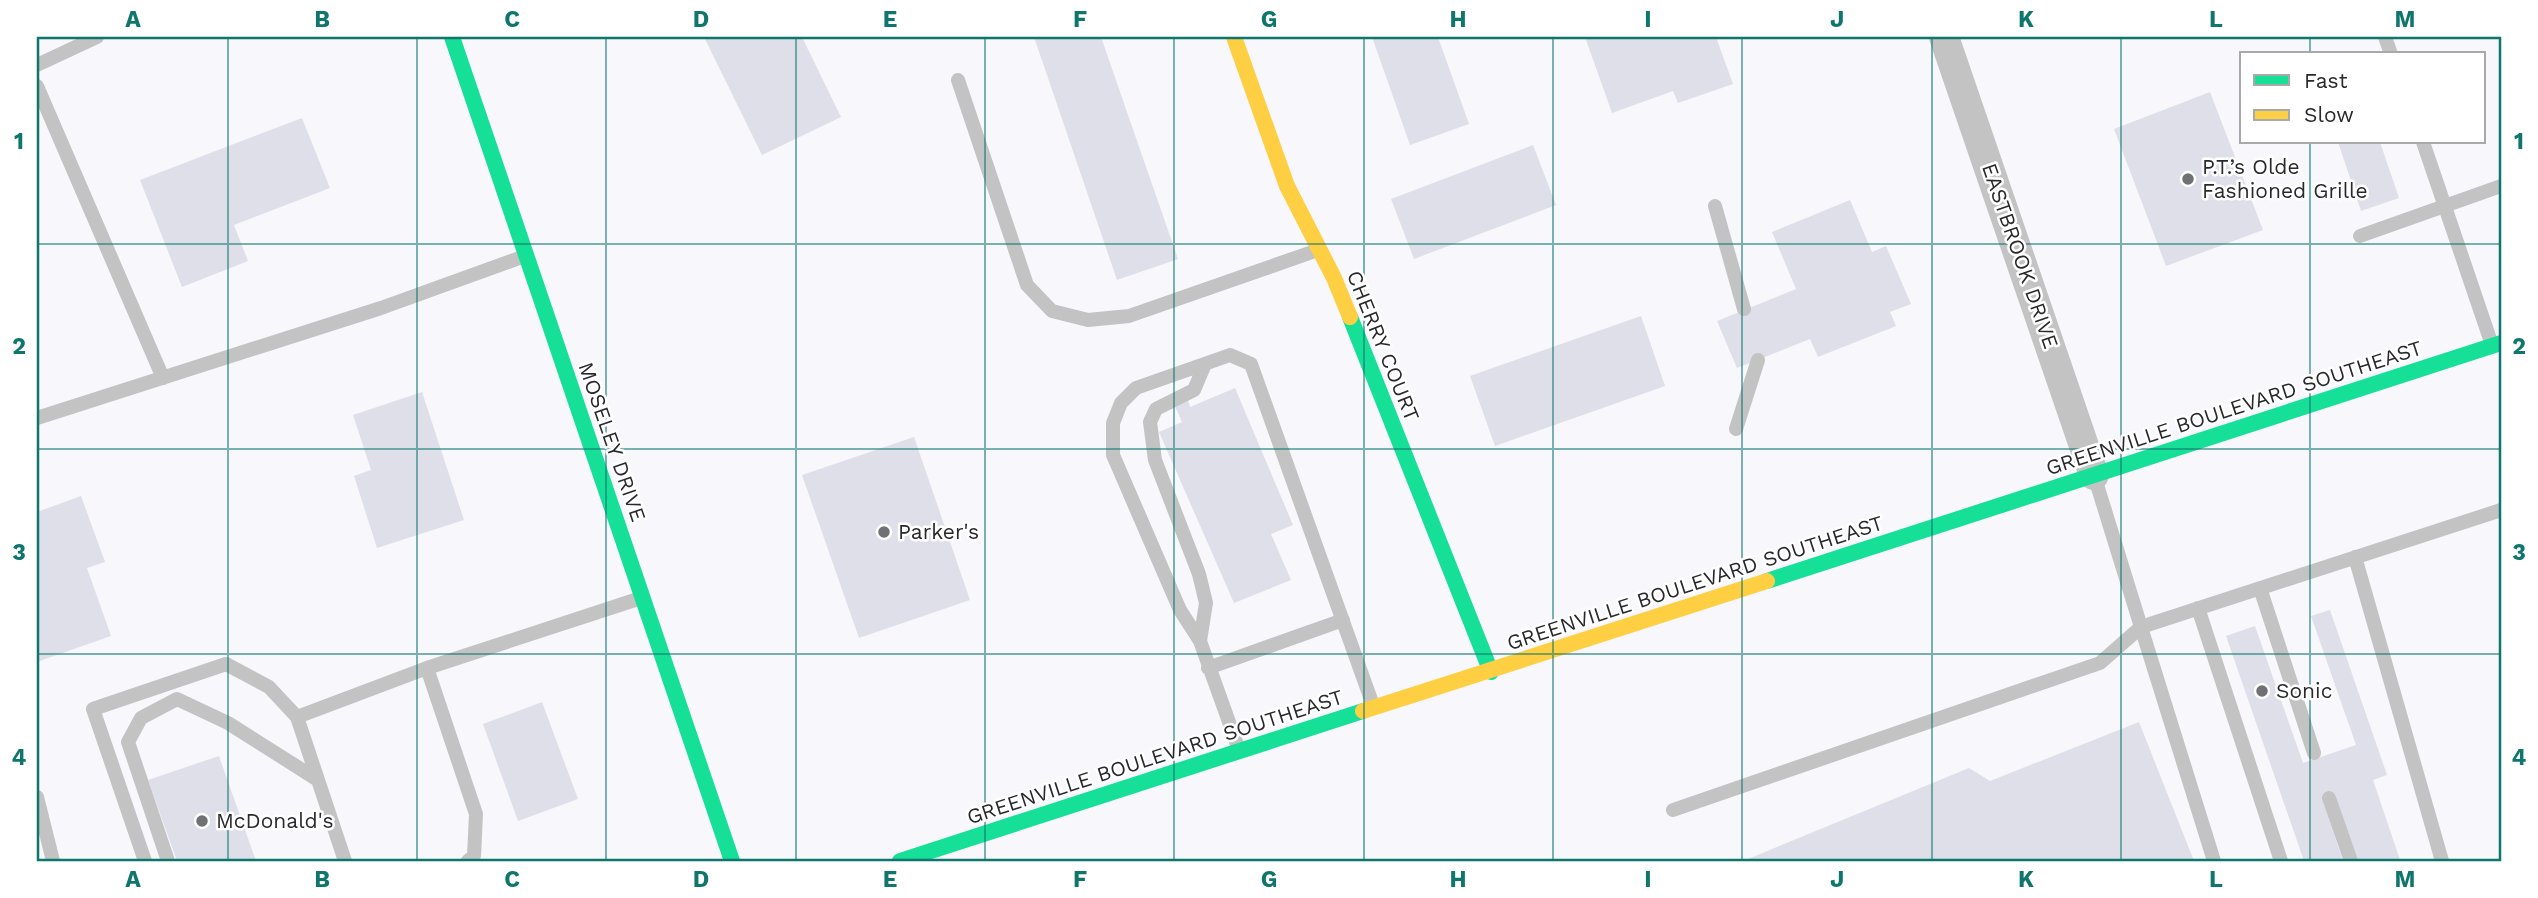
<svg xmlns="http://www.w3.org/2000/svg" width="2538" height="898" viewBox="0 0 2538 898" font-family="'Work Sans',sans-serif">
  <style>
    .building { fill: #dedfe9 }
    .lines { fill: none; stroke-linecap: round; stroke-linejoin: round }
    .lane { stroke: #c4c3c3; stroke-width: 14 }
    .street { stroke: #c4c3c3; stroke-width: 30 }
    .fast { stroke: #16e098; stroke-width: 16 }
    .slow { stroke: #ffcf43; stroke-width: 16 }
    .grid { fill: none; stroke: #0f766e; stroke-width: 2; stroke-opacity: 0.55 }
    .poi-dot { fill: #717175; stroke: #fff; stroke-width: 2.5 }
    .labels { text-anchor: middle; stroke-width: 5; stroke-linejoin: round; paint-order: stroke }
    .poi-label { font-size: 21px; fill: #29292c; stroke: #fff; text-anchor: start }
    .street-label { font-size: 21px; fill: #29292c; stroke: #fff }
    .neatline { fill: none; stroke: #0f766e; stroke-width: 2.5 }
    .grid-label { font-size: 23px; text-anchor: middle; font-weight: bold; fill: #0f766e }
  </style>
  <rect width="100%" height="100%" fill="#f7f7fc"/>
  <!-- building -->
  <path class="building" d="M 704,37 L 802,37 L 841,117 L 762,155 Z
    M 1034,37 L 1101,37 L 1178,259 L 1117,280 Z
    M 1372,37 L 1438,37 L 1469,124 L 1410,145 Z
    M 1585,37 L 1716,37 L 1733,84 L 1678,103 L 1673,91 L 1612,113 Z
    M 2210,92 L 2263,230 L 2166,266 L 2114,129 Z
    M 302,118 L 330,188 L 234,225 L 248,261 L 182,287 L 140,180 Z
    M 2338,142 L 2380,142 L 2399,198 L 2361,211 Z
    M 1533,145 L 1556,205 L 1414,259 L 1391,199 Z
    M 1850,200 L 1872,252 L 1886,246 L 1911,304 L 1890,312 L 1896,326 L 1818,357 L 1810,339 L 1737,368 L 1717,321 L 1796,289 L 1772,232 Z
    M 1641,316 L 1665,386 L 1495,446 L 1470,376 Z
    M 1235,388 L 1293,525 L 1271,534 L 1291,580 L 1234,603 L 1159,432 L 1182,422 L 1175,406 L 1188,400 L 1190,407 Z
    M 422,392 L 464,520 L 377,548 L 354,476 L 371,470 L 353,415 Z
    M 914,437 L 970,600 L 859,638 L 802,475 Z
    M 81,496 L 105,562 L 87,568 L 111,636 L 37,662 L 37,512 Z
    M 2330,610 L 2387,775 L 2373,780 L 2400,860 L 2396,861 L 2356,861 L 2333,794 L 2322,798 L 2343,861 L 2304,861 L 2226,636 L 2255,626 L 2303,763 L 2356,745 L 2311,616 Z
    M 542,702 L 578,799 L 518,821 L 483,724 Z
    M 2139,722 L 2194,861 L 1743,861 L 1969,768 L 1990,781 Z
    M 219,756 L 256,861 L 177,861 L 148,780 Z"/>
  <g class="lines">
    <!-- lane -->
    <path class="lane" d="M 2385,37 L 2391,54
      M 37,65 L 97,37
      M 958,80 L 1027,285 L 1052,311 L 1088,320 L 1129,316 L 1318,250
      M 37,86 L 163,378
      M 2423,142 L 2492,345
      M 1715,206 L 1744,309
      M 2360,236 L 2501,186
      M 37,418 L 381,308 L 525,256
      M 1736,429 L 1758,360
      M 2094,475 L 2141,627 L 2501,510
      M 2355,557 L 2442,861
      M 2260,588 L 2314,753
      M 2198,608 L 2281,861
      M 1200,641 L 1206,603 L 1199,574 L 1155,460 L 1150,422 L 1156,409 L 1194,390 L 1205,364
      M 427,668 L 476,814 L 474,856 L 468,861
      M 1208,668 L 1343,620
      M 1239,750 L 1200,641 L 1180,610 L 1113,455 L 1113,423 L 1121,403 L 1136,388 L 1230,355 L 1251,364 L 1374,708
      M 37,797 L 53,861
      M 2329,798 L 2351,861
      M 1673,810 L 2100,663 L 2141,627 L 2214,861
      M 145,861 L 93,709 L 226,664 L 269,687 L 297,717
      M 168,861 L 128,742 L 141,718 L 177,699 L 228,723 L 318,780
      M 345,861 L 297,717 L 427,668 L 641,598"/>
    <!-- street -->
    <path class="street" d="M 1944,37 L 2094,475"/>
    <!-- fast -->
    <path class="fast" d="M 452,37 L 732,861
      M 1350,317 L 1491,672
      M 1767,581 L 2501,343
      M 900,861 L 1363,711"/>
    <!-- slow -->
    <path class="slow" d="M 1234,37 L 1287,186 L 1334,278 L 1350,317
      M 1363,711 L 1767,581"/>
  </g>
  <!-- grid -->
  <path class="grid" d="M 228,37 L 228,861M 417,37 L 417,861M 606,37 L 606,861M 796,37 L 796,861M 985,37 L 985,861M 1174,37 L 1174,861M 1364,37 L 1364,861M 1553,37 L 1553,861M 1742,37 L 1742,861M 1932,37 L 1932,861M 2121,37 L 2121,861M 2310,37 L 2310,54M 2310,142 L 2310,861M 37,244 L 2501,244M 37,449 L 2501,449M 37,654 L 2501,654"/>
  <!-- markers -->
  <g class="poi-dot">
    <circle cx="2188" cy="179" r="7"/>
    <circle cx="884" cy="532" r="7"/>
    <circle cx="2262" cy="691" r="7"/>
    <circle cx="202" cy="821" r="7"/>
  </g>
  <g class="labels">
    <!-- poi labels -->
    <g class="poi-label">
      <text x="2202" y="174">P.T.’s Olde<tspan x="2202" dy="24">Fashioned Grille</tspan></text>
      <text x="898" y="539">Parker's</text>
      <text x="2276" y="698">Sonic</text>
      <text x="216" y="828">McDonald's</text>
    </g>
    <!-- street labels -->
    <g class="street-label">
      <text transform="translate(2020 256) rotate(71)" y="7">EASTBROOK DRIVE</text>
      <text transform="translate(1383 346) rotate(68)" y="7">CHERRY COURT</text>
      <text transform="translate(2234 408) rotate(-18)" y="7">GREENVILLE BOULEVARD SOUTHEAST</text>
      <text transform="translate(612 442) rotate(71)" y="7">MOSELEY DRIVE</text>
      <text transform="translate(1695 583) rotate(-18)" y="7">GREENVILLE BOULEVARD SOUTHEAST</text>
      <text transform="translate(1155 757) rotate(-18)" y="7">GREENVILLE BOULEVARD SOUTHEAST</text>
    </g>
  </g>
  <!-- border -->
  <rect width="2538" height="898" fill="none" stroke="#ffffff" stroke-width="77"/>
  <!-- legend -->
  <rect x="2240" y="52" width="245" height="91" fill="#ffffff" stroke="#a9a9ab" stroke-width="2"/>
  <rect x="2254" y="75" width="35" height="10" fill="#16e098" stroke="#a9a9ab" stroke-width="2"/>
  <text x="2304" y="88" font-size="21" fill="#29292c">Fast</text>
  <rect x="2254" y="110" width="35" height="10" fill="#ffcf43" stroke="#a9a9ab" stroke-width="2"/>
  <text x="2304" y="122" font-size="21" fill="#29292c">Slow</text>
  <rect x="38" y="38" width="2462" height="822" class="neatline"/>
  <g class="grid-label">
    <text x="133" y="27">A</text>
    <text x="322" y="27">B</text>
    <text x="512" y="27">C</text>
    <text x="701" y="27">D</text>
    <text x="890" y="27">E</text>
    <text x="1080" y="27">F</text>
    <text x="1269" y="27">G</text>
    <text x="1458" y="27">H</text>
    <text x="1648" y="27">I</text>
    <text x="1837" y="27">J</text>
    <text x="2026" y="27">K</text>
    <text x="2216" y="27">L</text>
    <text x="2405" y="27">M</text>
    <text x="19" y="149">1</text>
    <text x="2519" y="149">1</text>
    <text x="19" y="354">2</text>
    <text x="2519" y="354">2</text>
    <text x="19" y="560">3</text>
    <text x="2519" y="560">3</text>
    <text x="19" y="765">4</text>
    <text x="2519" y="765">4</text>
    <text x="133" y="887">A</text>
    <text x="322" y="887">B</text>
    <text x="512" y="887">C</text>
    <text x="701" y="887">D</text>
    <text x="890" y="887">E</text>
    <text x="1080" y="887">F</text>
    <text x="1269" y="887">G</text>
    <text x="1458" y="887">H</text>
    <text x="1648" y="887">I</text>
    <text x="1837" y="887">J</text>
    <text x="2026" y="887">K</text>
    <text x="2216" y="887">L</text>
    <text x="2405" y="887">M</text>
  </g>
</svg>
